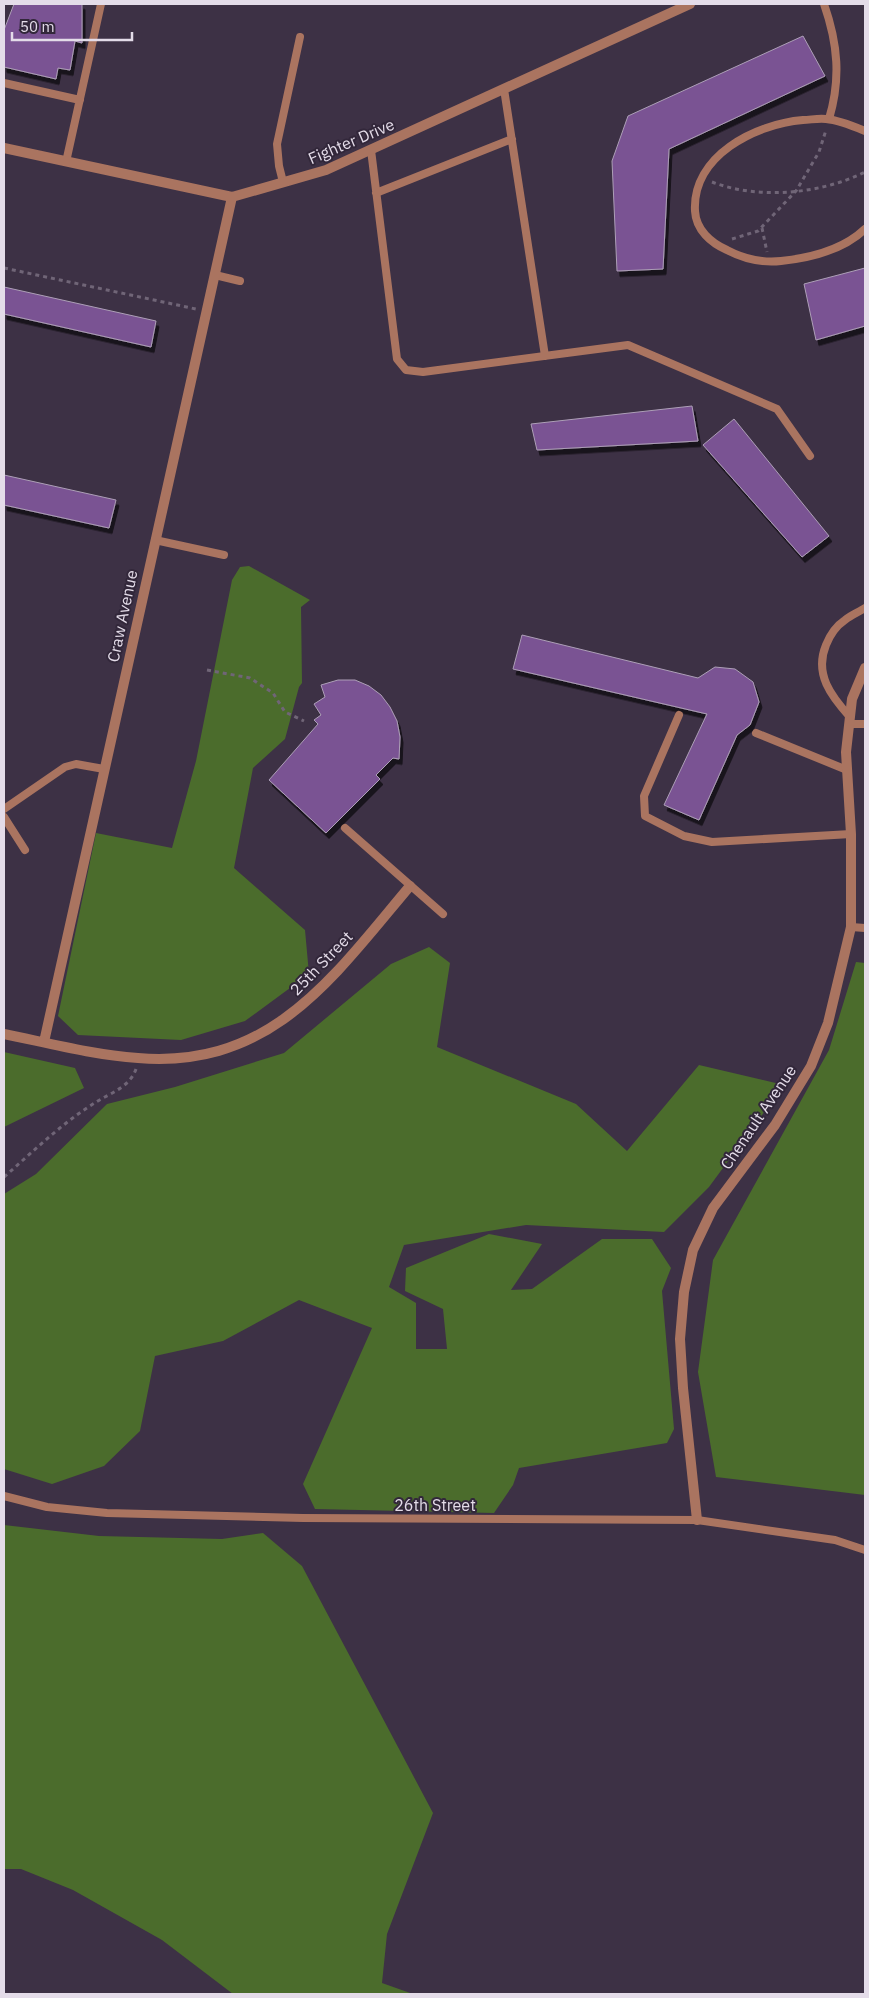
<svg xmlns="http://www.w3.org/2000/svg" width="869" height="1998" viewBox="0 0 869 1998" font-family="'IBM Plex Sans',sans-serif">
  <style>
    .green { fill: #4b6c2c }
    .building { fill: #7a5293; stroke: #ad9fb7; filter: url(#shadow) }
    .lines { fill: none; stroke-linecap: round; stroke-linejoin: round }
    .path { stroke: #706577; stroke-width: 3; stroke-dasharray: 4 4; stroke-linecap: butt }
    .service { stroke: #aa7460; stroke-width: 8 }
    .minor { stroke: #aa7460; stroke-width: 10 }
    .labels { text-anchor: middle; stroke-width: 4; stroke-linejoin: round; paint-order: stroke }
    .street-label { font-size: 16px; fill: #e4dce9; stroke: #32273a }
  </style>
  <defs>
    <filter id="shadow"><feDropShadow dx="3" dy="5.5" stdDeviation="0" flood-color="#0009"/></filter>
  </defs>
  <rect width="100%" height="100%" fill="#3d3145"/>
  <!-- green -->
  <path class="green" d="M 249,566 L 310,600 L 301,607 L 302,683 L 299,687 L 285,739 L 253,768 L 234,868 L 305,930 L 309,974 L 245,1021 L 181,1040 L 78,1035 L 58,1016 L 96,833 L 172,848 L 196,761 L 232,580 L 240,567 Z
    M 429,947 L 450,963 L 437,1047 L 576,1104 L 627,1151 L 699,1065 L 784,1085 L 709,1187 L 664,1232 L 526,1225 L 404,1245 L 389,1287 L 416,1303 L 416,1349 L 447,1349 L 443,1309 L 405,1291 L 406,1268 L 489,1234 L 542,1244 L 511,1290 L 532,1289 L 602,1239 L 652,1239 L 671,1268 L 662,1291 L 674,1429 L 667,1443 L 519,1468 L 513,1485 L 494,1513 L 315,1509 L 303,1484 L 372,1328 L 299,1300 L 223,1341 L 155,1356 L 140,1431 L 104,1466 L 52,1484 L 4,1469 L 4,1194 L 36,1174 L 107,1104 L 175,1087 L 284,1053 L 391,964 Z
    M 856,962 L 865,963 L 865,1495 L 716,1477 L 698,1372 L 713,1260 L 829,1050 Z
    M 4,1052 L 75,1068 L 84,1088 L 4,1127 Z
    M 4,1525 L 99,1536 L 222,1539 L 263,1533 L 302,1566 L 433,1813 L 387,1934 L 382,1983 L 413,1994 L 233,1994 L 162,1940 L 73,1890 L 21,1869 L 4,1869 Z"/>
  <!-- building -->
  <path class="building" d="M 14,4 L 82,4 L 82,43 L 75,41 L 70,70 L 58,68 L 56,79 L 4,67 L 4,30 Z
    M 803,36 L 825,76 L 669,149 L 663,269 L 617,271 L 612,161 L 628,116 Z
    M 865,268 L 865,326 L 816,340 L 804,284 Z
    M 4,287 L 156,321 L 151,347 L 4,314 Z
    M 692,406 L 698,441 L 537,450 L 531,424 Z
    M 734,419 L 829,536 L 802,557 L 703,445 Z
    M 4,475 L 116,500 L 109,528 L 4,505 Z
    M 522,635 L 698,678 L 715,667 L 735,669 L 753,682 L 759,702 L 750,725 L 737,735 L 699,820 L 664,805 L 707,714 L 513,669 Z
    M 338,680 L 355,680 L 369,686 L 381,695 L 390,707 L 397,721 L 400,737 L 399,759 L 393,758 L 376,775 L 380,779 L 326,833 L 269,780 L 318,724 L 314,720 L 321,715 L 314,704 L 325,697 L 321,685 Z"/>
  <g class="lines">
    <!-- path -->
    <path class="path" d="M 712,182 C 759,200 821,194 865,172
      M 762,228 L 767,252
      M 732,239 L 758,231 L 796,191 L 819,152 L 826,130
      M 4,268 L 196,309
      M 207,670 L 250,678 L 273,693 L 285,712 L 304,721
      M 4,1177 C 36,1149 66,1119 103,1098 C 116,1091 131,1084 136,1069"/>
    <!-- service -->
    <path class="service" d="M 824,4 C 838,44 841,79 829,119
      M 4,83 L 80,100
      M 504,89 L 545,356
      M 865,131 C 853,126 839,120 826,119 C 818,118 810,120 803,120 C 755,124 692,156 695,211 C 696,230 711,243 727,250 C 744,259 762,263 781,261 C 810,258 843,250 865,229
      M 371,150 L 397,359 L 406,370 L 423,372 L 628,345 L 777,409 L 810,456
      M 66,162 L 101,4
      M 283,182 L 279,166 L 277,144 L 300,37
      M 376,193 L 512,139
      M 215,275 L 240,281
      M 155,540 L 224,555
      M 679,715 L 644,796 L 645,816 L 684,836 L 712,842 L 851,834
      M 850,717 C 831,696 814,674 826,645 C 830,635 836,626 845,620 C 851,615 859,612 865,608
      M 849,724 L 865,724
      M 756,733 L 847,770
      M 4,809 L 65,767 L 76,764 L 104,769
      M 4,817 L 25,850
      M 345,828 L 443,914
      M 851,927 L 865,928
      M 4,1496 L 47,1507 L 107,1513 L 303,1518 L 697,1520 L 835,1540 L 865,1550"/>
    <!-- minor -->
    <path class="minor" d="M 4,148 L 232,197 L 326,170 L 690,4
      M 4,1034 C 48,1043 93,1055 138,1058 C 272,1069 333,977 410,886
      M 44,1042 L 232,197
      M 697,1520 L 683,1388 L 680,1339 L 684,1292 L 693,1250 L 713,1208 L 775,1125 L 811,1066 L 828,1023 L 851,927 L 851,834 L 846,752 L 852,699 L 865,668"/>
  </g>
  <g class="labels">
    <!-- street labels -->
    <g class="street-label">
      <text transform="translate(351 141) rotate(-23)" y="6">Fighter Drive</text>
      <text transform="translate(122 616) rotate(-78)" y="6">Craw Avenue</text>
      <text transform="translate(321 963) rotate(-46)" y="6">25th Street</text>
      <text transform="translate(758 1117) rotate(-56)" y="6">Chenault Avenue</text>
      <text x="435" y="1511">26th Street</text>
    </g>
  </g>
  <!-- border -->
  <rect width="869" height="1998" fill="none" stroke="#e4dce9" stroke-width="10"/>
  <!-- scale -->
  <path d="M12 32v8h120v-8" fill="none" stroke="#e4dce9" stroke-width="2.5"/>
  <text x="20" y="32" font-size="15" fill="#e4dce9" stroke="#32273a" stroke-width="4" paint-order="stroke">50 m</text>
</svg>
